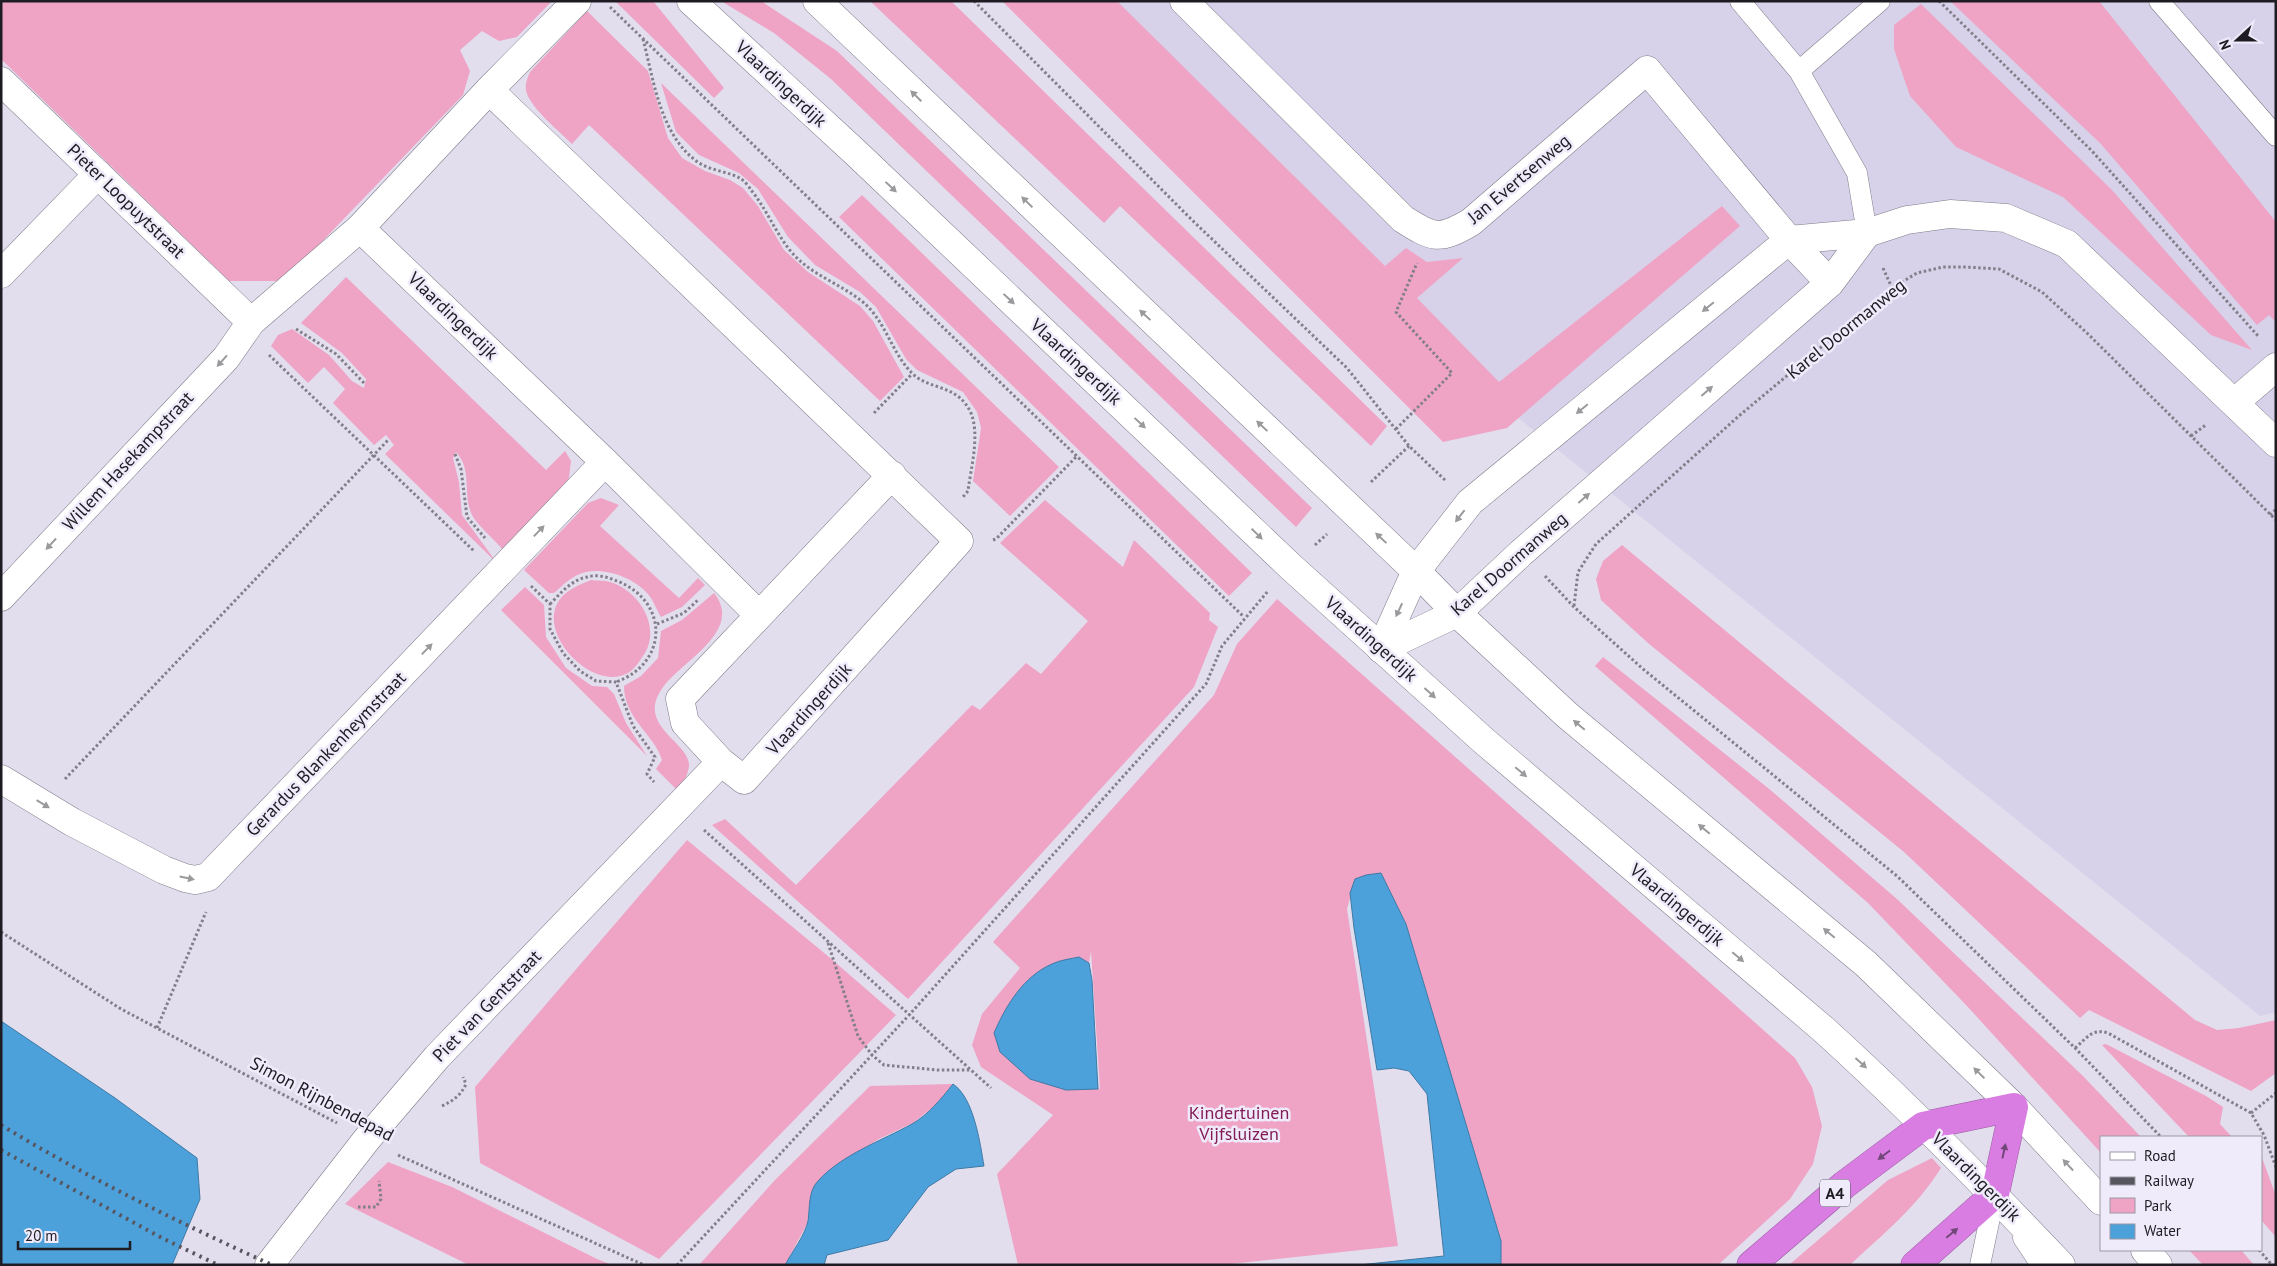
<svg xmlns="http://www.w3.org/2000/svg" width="2277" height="1266" viewBox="0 0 2277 1266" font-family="'PT Sans',sans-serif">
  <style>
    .built { fill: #d7d2e9 }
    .green { fill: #efa3c5; fill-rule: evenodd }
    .water { fill: #4da1db; stroke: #3f79a4 }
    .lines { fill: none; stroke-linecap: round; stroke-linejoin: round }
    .service-casing { stroke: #7f7c8a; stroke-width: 21 }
    .minor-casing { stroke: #7f7c8a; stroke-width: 29 }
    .secondary-casing { stroke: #7f7c8a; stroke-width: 29 }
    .motorway-casing { stroke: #985b9f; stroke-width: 29 }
    .path { stroke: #827f8a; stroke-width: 3; stroke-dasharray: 2.5 2.5; stroke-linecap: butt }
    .service { stroke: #fff; stroke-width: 20 }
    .minor { stroke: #fff; stroke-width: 28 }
    .secondary { stroke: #fff; stroke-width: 28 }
    .motorway { stroke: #d97de2; stroke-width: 28 }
    .rail { stroke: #57555e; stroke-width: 4; stroke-dasharray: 2.5 5; stroke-linecap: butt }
    .oneway { fill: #9a999c }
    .oneway2 { fill: #724878 }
    .labels { text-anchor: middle; stroke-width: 5; stroke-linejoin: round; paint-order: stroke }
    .shield { fill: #efebfb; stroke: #5d5a63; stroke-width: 1 }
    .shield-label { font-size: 16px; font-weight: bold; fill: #1e1c22 }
    .street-label { font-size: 18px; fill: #1e1c22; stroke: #efebfb }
    .park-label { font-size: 18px; fill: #831c56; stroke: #efebfb }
  </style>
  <rect width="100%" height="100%" fill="#e2deee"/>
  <!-- built -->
  <path class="built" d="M 1104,1 L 2276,1 L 2276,1012 L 2260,1016 L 1465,375 Z"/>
  <!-- green -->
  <path class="green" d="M 1,1 L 552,1 L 517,37 L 499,41 L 482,31 L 460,50 L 470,71 L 463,95 L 284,281 L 229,281 L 1,59 Z
    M 615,1 L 653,1 L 724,88 L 714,98 Z
    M 721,1 L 761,1 L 837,51 L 1312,508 L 1296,527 L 831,79 L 774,33 Z
    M 870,1 L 951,1 L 1387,426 L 1371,446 L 1120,206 L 1104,223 Z
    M 1002,1 L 1117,1 L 1385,266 L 1406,248 L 1427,262 L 1463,258 L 1417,298 L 1499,382 L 1722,206 L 1740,226 L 1507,428 L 1443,442 Z
    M 1950,1 L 2099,1 L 2276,222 L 2276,322 L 2269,315 L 2257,325 L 2100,143 Z
    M 1921,4 L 2112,190 L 2252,350 L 2211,335 L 2063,197 L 1956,147 L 1910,96 L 1894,49 L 1894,25 Z
    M 587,11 L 648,71 L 668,138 L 682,158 L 705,171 L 730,180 L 743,188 L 758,206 L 784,250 L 808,272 L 860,306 L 873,321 L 904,377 L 880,401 L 589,125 L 572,144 C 559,131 534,111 527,94 C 524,86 527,79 530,72 Z
    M 661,83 L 1059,467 L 1010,516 L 973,481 L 981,428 L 977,412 L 963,392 L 917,370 L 906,359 L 876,307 L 860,292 L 815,265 L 788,237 L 758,189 L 739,173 L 699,155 L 676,132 Z
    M 862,195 L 1252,573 L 1229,596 L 839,217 Z
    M 346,277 L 546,470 L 565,451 L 571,461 L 569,478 L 506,553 C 498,543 477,525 472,515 C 462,494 473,470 456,452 L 453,458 L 459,482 L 462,515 L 497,563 L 385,454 L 394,445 L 386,435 L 374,445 L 333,403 L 345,389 L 324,367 L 308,383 L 271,346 L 278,335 L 292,329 L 329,355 L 352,381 L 364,388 L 366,379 L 342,353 L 301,323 Z
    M 601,498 L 619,505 L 600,526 L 679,598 L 698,578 L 705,585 L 682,607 L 661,617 C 656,609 653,599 647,593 C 633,578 607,568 586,572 C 574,574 563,585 554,593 L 549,593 L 524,570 L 588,503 Z
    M 1045,500 L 1123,567 L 1134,540 L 1210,613 L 1209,620 L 1218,627 L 1194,687 L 908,999 L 712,825 L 725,819 L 796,885 L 972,705 L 980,710 L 1026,663 L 1041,674 L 1088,621 L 1000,543 Z
    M 1622,545 L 2195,1020 L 2217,1030 L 2239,1028 L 2276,1020 L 2276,1073 L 2251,1091 L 2089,1010 L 2080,1018 L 1904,852 L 1648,643 L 1601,600 L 1596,579 L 1603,561 Z
    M 591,580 C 597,581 604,580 610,582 C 638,590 661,625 645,653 C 641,659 635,669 628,673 C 593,692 540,637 557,604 C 563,591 579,585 591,580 Z
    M 525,587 L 544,605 L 546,637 L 566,668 L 592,686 L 607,687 L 614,694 L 626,723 L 647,756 L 501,610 Z
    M 714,593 C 745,632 679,662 661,690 C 637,727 690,742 689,766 C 688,775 683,783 678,791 L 656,769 L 662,760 C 655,735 624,719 624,686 L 641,676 L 658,658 L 661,631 L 682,620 Z
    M 1277,599 L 1795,1058 L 1812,1087 L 1822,1126 L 1813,1164 L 1790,1199 L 1718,1265 L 1501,1265 L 1501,1241 L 1406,924 L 1395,902 L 1355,880 L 1347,909 L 1398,1246 L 1221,1265 L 1018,1265 L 997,1174 L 1053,1115 L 981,1067 L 972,1045 L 982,1014 L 1020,968 L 993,942 L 1214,695 L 1237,644 ZM 1091,951 L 1100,1089 L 1099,1089 L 1054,963 L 1079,957 L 1089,963 Z
    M 1603,657 L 1768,788 L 1898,900 L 2083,1076 L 2141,1137 L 2101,1137 L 2101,1153 L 1967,1006 L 1868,903 L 1595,666 Z
    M 687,840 L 829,957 L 896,1015 L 659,1259 L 480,1163 L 475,1087 Z
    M 2106,1044 L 2206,1096 L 2223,1107 L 2220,1124 L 2232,1137 L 2189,1137 L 2102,1045 Z
    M 953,1084 L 937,1104 L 913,1123 L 879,1139 L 846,1160 L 811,1194 L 807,1224 L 785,1265 L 699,1265 L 774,1181 L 870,1086 Z
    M 2261,1155 L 2276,1196 L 2276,1237 L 2261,1220 Z
    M 1932,1158 L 1941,1168 C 1916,1208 1884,1233 1850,1265 L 1789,1265 L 1888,1180 Z
    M 388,1162 L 452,1187 L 597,1259 L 612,1265 L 469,1265 L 345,1204 Z
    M 2189,1250 L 2241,1250 L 2254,1265 L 2203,1265 Z"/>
  <!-- water -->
  <path class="water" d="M 1381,873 L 1406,924 L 1501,1241 L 1501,1265 L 1359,1265 L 1444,1256 L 1427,1094 L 1409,1071 L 1394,1068 L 1377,1070 L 1354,928 L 1350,893 L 1355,879 L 1366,875 Z
    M 1079,957 L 1089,963 L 1092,980 L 1098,1089 L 1066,1090 L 1030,1079 L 1000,1052 L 994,1033 C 1006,1005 1024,976 1052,964 C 1060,960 1070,959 1079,957 Z
    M 1,1021 L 115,1098 L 197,1158 L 200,1199 L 172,1265 L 1,1265 Z
    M 953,1084 C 974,1098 980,1143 984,1166 L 956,1169 L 928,1187 L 888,1240 L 827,1255 L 824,1265 L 785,1265 C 792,1252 805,1235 808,1221 C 810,1208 808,1191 818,1181 C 841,1155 883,1140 912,1124 C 929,1114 941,1099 953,1084 Z"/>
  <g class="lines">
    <defs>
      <path id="service" d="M 1740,1 L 1799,71
        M 2159,1 L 2276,136
        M 1867,233 L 1857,173 L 1799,71 L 1880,1
        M 2023,1238 L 2041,1265
        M 1980,1265 L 1995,1194"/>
      <path id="minor" d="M 1184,1 L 1403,219 C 1433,238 1439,241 1471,222 L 1647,70 L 1789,240 L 1830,283
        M 1,81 L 251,322
        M 489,90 L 959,541 L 744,780 L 721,762 L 685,723 L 680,699 L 892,475
        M 360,228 L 605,462 L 759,615
        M 1,274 L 98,174
        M 2235,402 L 2276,367
        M 1,597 L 226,358 L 251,322 L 360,228 L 489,90 L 577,1
        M 1381,649 L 1416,571 L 1470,502 L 1789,240 L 1867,233 L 1907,220 L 1950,214 L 2006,218 L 2067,244 L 2276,443
        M 1381,649 L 1457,613 L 1521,553 L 1830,283 L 1867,233
        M 1,779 L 72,822 L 164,870 L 185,878 L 195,880 L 208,877 L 605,462
        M 269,1265 L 367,1139 L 437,1057 L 721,762"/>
      <path id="secondary" d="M 691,1 L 856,153 L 1291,567 L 1484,741 L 1823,1029 C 1906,1104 1984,1184 2061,1265
        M 817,1 L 1416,571 L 1457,613 L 1567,715 L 1866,964 L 2014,1107 L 2101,1201
        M 2145,1250 L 2158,1265"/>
      <path id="motorway" d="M 1751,1265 L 1844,1185 L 1923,1126 L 2014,1107 L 1995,1194 L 1915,1265"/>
    </defs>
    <!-- service casing -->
    <use href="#service" class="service-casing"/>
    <!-- minor casing -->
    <use href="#minor" class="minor-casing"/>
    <!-- secondary casing -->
    <use href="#secondary" class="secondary-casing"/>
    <!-- motorway casing -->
    <use href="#motorway" class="motorway-casing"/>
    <!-- path -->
    <path class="path" d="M 974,1 L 1192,220 L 1347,368 L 1409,446 L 1445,480
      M 1939,1 L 2092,151 L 2259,337
      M 610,7 L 1244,617
      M 643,39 C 654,81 660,136 699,163 C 712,171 731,172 741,179 C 745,181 749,187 751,190 C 769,212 778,240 798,259 C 817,277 844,286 864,303 C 886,322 892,354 913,374 C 929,390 958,384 971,413 C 980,436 971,467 968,491 L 963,497
      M 1883,268 L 1892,288
      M 296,329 L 336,354 L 365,384
      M 269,355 L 474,551
      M 874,413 L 912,374
      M 1396,429 L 1452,373 L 1396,312 L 1417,263
      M 2191,436 L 2207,424
      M 455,454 L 461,469 L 467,517 L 485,538
      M 1371,482 L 1409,446
      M 2270,515 L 2276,509
      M 993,540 L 996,539 L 1077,456
      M 1315,545 L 1327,534
      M 1545,576 L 1574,607 L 1643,669 L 1897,876 L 2075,1048 L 2161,1137
      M 531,586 L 550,604 L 550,629 L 563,653 L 580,671 L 596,681 L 616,682 L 633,726 L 655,757 L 647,774 L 654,782
      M 550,604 C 561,593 571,580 587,577 C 596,574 608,577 617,581 C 669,601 669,663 616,682
      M 1574,606 L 1578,572 L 1596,544 L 1740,415 L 1892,288 L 1917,273 L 1943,267 L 1966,267 L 1999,269 L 2042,292 L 2087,333 L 2276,520
      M 657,624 L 684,613 L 698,600
      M 65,779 L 389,439
      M 704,830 L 991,1088
      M 1,932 L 121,1009 L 337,1123
      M 828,943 L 858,1036 L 872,1055 L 884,1065 L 938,1070 L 970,1070
      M 157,1028 L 206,912
      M 2075,1048 C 2087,1038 2092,1028 2108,1033 L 2251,1113 L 2264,1135 L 2276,1167
      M 442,1106 C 453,1101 461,1095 466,1084 L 463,1077
      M 2251,1113 L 2276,1093
      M 398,1155 L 644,1265
      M 358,1207 L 376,1207 L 381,1199 L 379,1181
      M 2259,1250 L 2272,1265
      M 677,1265 L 910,1014 L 1206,684 L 1222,646 L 1268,591"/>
    <!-- service -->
    <use href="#service" class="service"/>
    <!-- minor -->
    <use href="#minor" class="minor"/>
    <!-- secondary -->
    <use href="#secondary" class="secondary"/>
    <!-- motorway -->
    <use href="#motorway" class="motorway"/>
    <!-- rail -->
    <path class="rail" d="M 1,1125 C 88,1178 180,1223 272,1265
      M 1,1150 L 162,1238 L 218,1265"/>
  </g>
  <!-- one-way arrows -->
  <defs><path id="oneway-solid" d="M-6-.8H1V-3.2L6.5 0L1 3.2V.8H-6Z" transform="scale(1.25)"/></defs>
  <g class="oneway">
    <use href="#oneway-solid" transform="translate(916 96) rotate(-136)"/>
    <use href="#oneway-solid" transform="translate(891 187) rotate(43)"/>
    <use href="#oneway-solid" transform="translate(1027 202) rotate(-136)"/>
    <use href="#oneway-solid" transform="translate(1009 299) rotate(43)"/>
    <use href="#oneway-solid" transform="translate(1708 307) rotate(141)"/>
    <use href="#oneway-solid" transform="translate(1145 315) rotate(-137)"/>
    <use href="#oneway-solid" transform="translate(222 361) rotate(132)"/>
    <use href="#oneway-solid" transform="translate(1707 391) rotate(-41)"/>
    <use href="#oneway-solid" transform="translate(1582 409) rotate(141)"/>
    <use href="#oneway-solid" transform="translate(1140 423) rotate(43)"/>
    <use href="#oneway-solid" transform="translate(1262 426) rotate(-137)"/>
    <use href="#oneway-solid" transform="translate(1584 498) rotate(-41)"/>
    <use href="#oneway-solid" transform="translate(1460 516) rotate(128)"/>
    <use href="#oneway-solid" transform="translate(539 531) rotate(-46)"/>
    <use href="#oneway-solid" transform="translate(1257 534) rotate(44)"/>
    <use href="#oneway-solid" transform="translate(1381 538) rotate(-137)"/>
    <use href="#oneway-solid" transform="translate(51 544) rotate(133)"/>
    <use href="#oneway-solid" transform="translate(1399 610) rotate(115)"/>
    <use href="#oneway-solid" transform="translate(427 649) rotate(-46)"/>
    <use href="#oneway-solid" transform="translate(1430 693) rotate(42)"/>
    <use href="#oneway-solid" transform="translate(1579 725) rotate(-140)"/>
    <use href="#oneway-solid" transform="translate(1521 772) rotate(40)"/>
    <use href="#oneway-solid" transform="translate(43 804) rotate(31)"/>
    <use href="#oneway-solid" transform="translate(1704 829) rotate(-140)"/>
    <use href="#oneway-solid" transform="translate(187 878) rotate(12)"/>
    <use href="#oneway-solid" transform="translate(1829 933) rotate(-140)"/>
    <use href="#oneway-solid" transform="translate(1738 957) rotate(40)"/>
    <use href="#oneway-solid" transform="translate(1861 1063) rotate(42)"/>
    <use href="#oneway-solid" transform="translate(1979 1073) rotate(-136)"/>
    <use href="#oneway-solid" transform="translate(2068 1165) rotate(-133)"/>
  </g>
  <g class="oneway2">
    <use href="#oneway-solid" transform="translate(2004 1151) rotate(-78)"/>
    <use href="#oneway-solid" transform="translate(1884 1155) rotate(143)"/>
    <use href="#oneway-solid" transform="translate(1952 1233) rotate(-40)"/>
  </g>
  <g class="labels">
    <!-- shield labels -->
    <rect class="shield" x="1820" y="1179.5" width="30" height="27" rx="4"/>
    <g class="shield-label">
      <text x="1835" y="1199">A4</text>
    </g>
    <!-- street labels -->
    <g class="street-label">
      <text transform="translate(781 84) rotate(43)" y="6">Vlaardingerdijk</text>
      <text transform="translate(1519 179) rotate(-40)" y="6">Jan Evertsenweg</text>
      <text transform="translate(126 201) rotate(44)" y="6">Pieter Loopuytstraat</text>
      <text transform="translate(453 316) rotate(44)" y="6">Vlaardingerdijk</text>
      <text transform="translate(1846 329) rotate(-39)" y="6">Karel Doormanweg</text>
      <text transform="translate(1076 362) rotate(43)" y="6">Vlaardingerdijk</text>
      <text transform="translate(128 461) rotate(-47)" y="6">Willem Hasekampstraat</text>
      <text transform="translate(1509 564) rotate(-41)" y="6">Karel Doormanweg</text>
      <text transform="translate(1371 639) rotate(42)" y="6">Vlaardingerdijk</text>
      <text transform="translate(809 709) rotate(-48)" y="6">Vlaardingerdijk</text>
      <text transform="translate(326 754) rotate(-46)" y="6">Gerardus Blankenheymstraat</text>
      <text transform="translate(1677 905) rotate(40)" y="6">Vlaardingerdijk</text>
      <text transform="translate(487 1006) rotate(-46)" y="6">Piet van Gentstraat</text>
      <text transform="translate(322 1099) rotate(28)" y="6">Simon Rijnbendepad</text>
      <text transform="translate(1976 1177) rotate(45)" y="6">Vlaardingerdijk</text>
    </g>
    <!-- park labels -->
    <g class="park-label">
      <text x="1239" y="1119">Kindertuinen<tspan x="1239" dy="21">Vijfsluizen</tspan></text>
    </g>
  </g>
  <!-- border -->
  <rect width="2277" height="1266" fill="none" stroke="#1e1c22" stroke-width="5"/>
  <!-- legend -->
  <rect x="2100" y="1136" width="162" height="115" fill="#efebfb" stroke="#9b98a4"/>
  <rect x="2110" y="1152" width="25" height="8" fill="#ffffff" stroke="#9b98a4"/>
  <text x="2144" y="1161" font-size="15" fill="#1e1c22">Road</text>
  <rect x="2110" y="1177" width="25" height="8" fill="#57555e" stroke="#9b98a4"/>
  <text x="2144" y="1186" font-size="15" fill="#1e1c22">Railway</text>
  <rect x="2110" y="1198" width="25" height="15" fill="#efa3c5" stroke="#9b98a4"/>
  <text x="2144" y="1211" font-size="15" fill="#1e1c22">Park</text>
  <rect x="2110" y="1224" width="25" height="15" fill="#4da1db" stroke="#9b98a4"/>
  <text x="2144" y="1236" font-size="15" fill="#1e1c22">Water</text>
  <!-- north arrow -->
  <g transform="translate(2237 40) rotate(249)" stroke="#efebfb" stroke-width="4" paint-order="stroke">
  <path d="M0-4L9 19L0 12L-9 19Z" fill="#1e1c22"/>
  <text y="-8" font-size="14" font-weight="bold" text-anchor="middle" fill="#1e1c22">N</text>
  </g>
  <!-- scale -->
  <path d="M18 1241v8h112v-8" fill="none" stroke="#1e1c22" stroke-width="2.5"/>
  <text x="25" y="1241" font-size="15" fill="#1e1c22" stroke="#efebfb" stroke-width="4" paint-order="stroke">20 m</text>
</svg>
